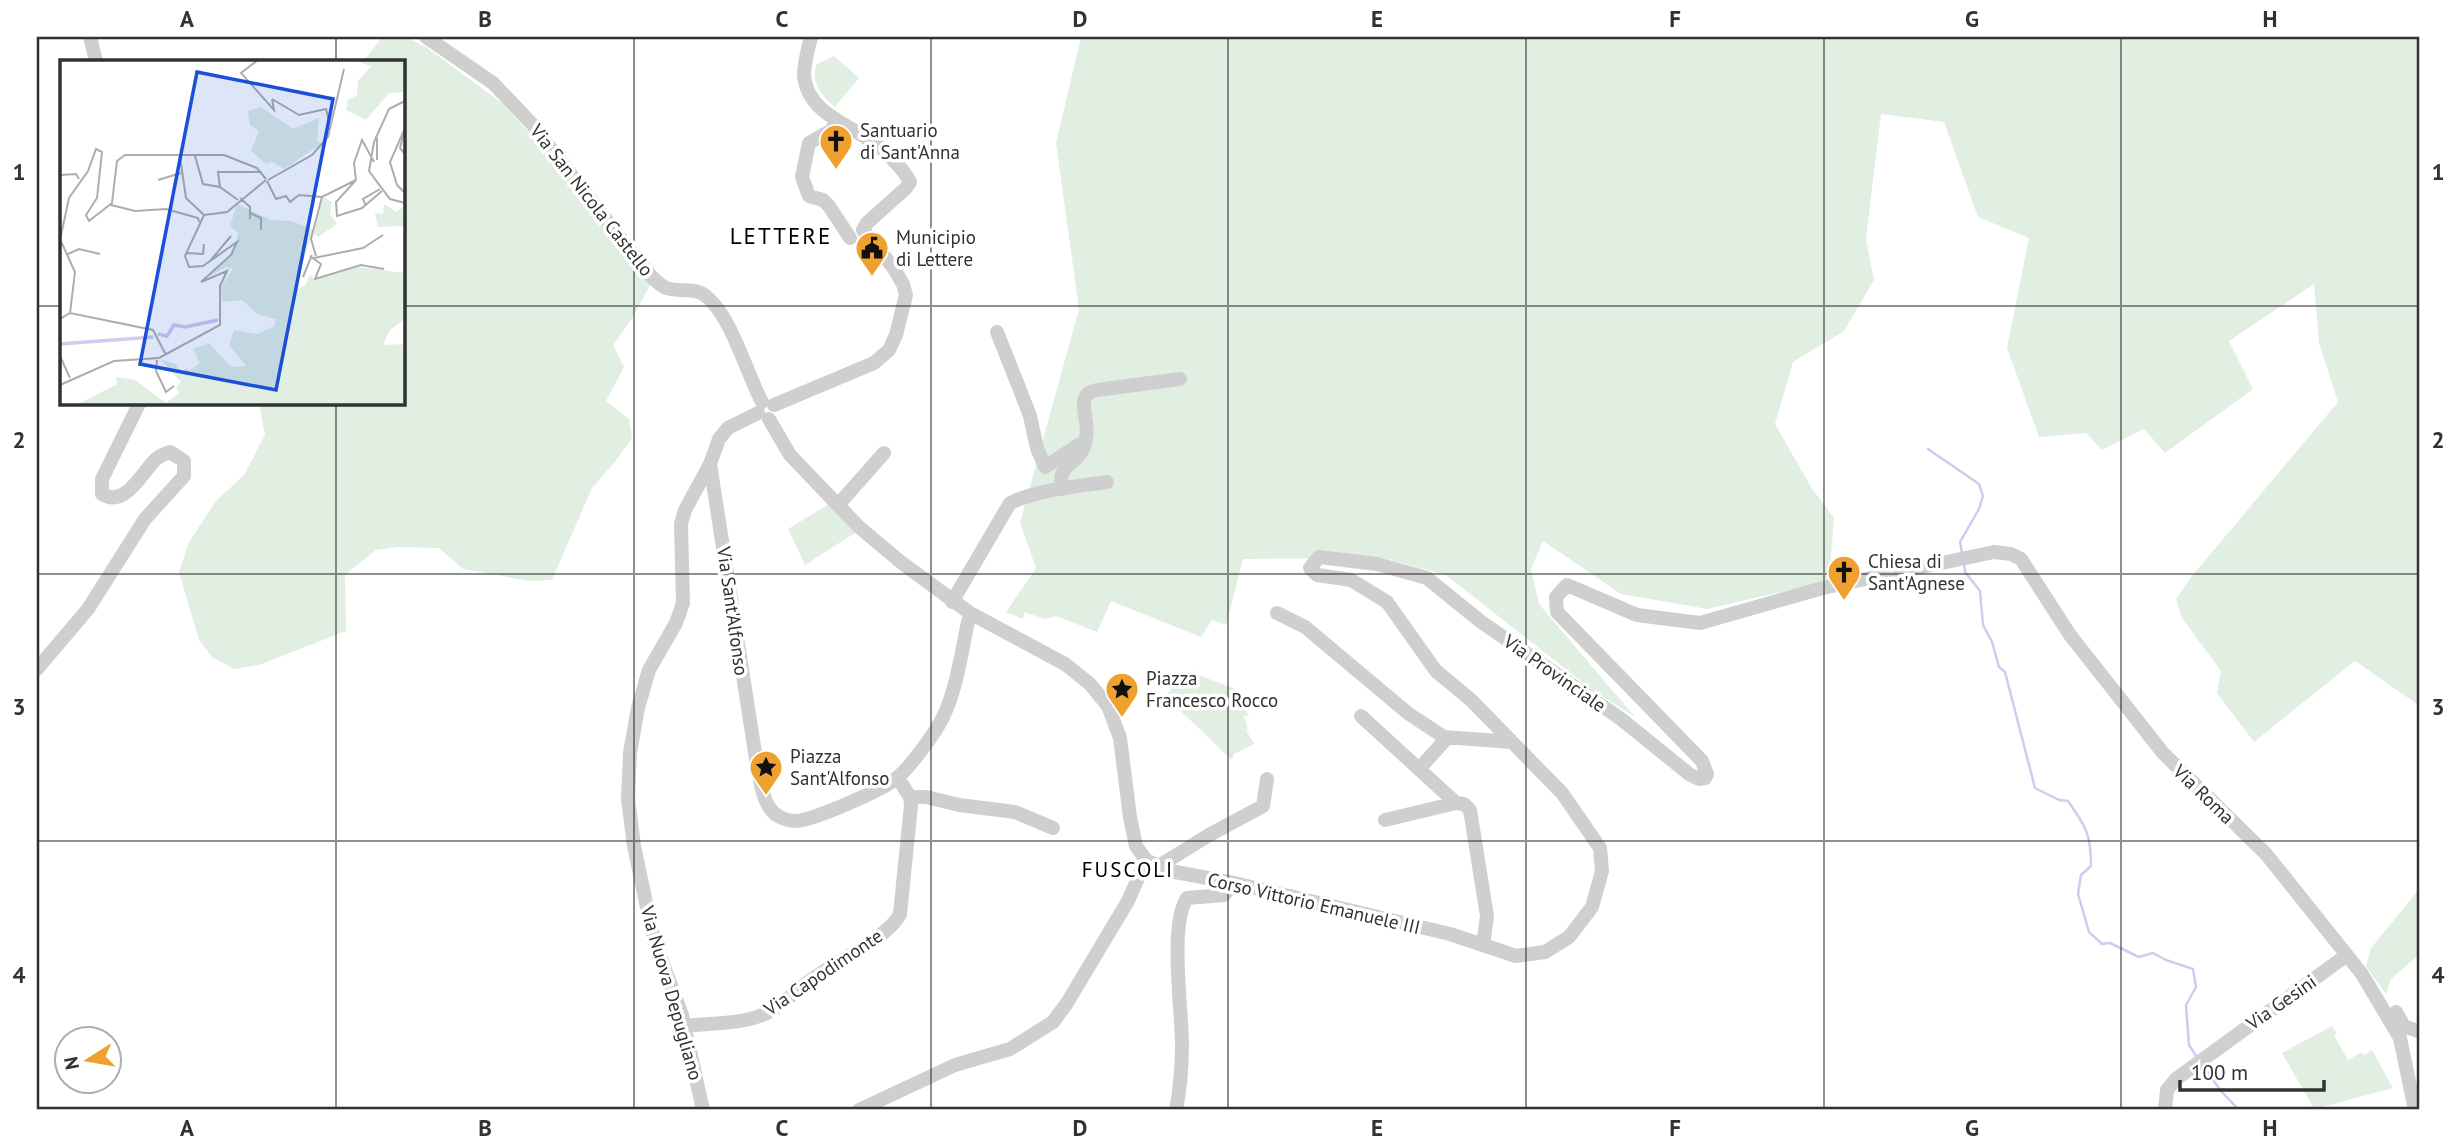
<svg xmlns="http://www.w3.org/2000/svg" width="2457" height="1147" viewBox="0 0 2457 1147" font-family="'PT Sans',sans-serif">
  <style>
    .green { fill: #e0efe2 }
    .lines { fill: none; stroke-linecap: round; stroke-linejoin: round }
    .stream { stroke: #ceccef; stroke-width: 2.5 }
    .minor { stroke: #cfcfcf; stroke-width: 14 }
    .grid { fill: none; stroke: #323232; stroke-width: 2; stroke-opacity: 0.55 }
    .labels { text-anchor: middle; stroke-width: 7; stroke-linejoin: round; paint-order: stroke }
    .poi-label { font-size: 19px; fill: #323232; stroke: #fff; text-anchor: start }
    .street-label { font-size: 19px; fill: #323232; stroke: #fff }
    .neighbourhood-label { font-size: 21px; letter-spacing: 2px; fill: #000; stroke: #fff }
    .quarter-label { font-size: 23px; letter-spacing: 2px; fill: #000; stroke: #fff }
    .inset-river { fill: none; stroke: #ceccef; stroke-width: 3.5 }
    .inset-road { fill: none; stroke: #adadad; stroke-width: 2 }
    .view { fill: #1d4ed8; fill-opacity: 0.15; stroke: #1d4ed8; stroke-width: 3.5 }
    .inset-edge { fill: none; stroke: #323232; stroke-width: 3.5 }
    .neatline { fill: none; stroke: #323232; stroke-width: 2.5 }
    .grid-label { font-size: 23px; text-anchor: middle; font-weight: bold; fill: #323232 }
  </style>
  <rect width="100%" height="100%" fill="#fff"/>
  <!-- green -->
  <path class="green" d="M 382,37 L 406,37 L 426,47 L 503,104 L 541,146 L 650,285 L 633,317 L 613,345 L 624,367 L 606,401 L 629,419 L 632,438 L 614,463 L 592,488 L 552,580 L 529,581 L 463,569 L 439,548 L 398,547 L 376,550 L 345,575 L 346,631 L 259,665 L 234,669 L 212,657 L 199,640 L 179,572 L 189,542 L 216,501 L 244,475 L 265,435 L 259,403 L 402,402 L 402,61 L 364,61 Z
    M 1081,37 L 2420,37 L 2420,706 L 2355,661 L 2254,742 L 2217,693 L 2221,671 L 2182,618 L 2176,599 L 2192,576 L 2338,402 L 2319,343 L 2314,284 L 2229,341 L 2253,389 L 2165,453 L 2144,429 L 2102,450 L 2086,433 L 2039,437 L 2007,348 L 2029,238 L 1978,217 L 1944,122 L 1881,114 L 1866,239 L 1874,280 L 1844,331 L 1793,362 L 1775,424 L 1811,487 L 1834,518 L 1829,581 L 1707,609 L 1621,594 L 1543,541 L 1531,569 L 1539,604 L 1635,717 L 1591,689 L 1446,575 L 1383,558 L 1243,559 L 1226,625 L 1212,620 L 1201,637 L 1111,601 L 1097,632 L 1056,616 L 1045,619 L 1024,612 L 1023,619 L 1006,612 L 1036,568 L 1020,523 L 1079,309 L 1056,143 Z
    M 834,56 L 859,78 L 835,107 C 821,95 810,82 817,64 Z
    M 829,504 L 855,533 L 805,565 L 788,529 Z
    M 1195,671 L 1196,674 L 1235,689 L 1249,716 L 1244,715 L 1248,729 L 1246,730 L 1254,744 L 1234,754 L 1232,760 L 1165,696 L 1183,675 Z
    M 2420,888 L 2420,954 L 2391,979 L 2386,994 L 2366,966 L 2371,948 Z
    M 2332,1026 L 2337,1034 L 2334,1036 L 2348,1060 L 2362,1052 L 2364,1055 L 2372,1050 L 2393,1088 L 2318,1108 L 2317,1106 L 2313,1107 L 2282,1053 Z"/>
  <g class="lines">
    <!-- stream -->
    <path class="stream" d="M 1928,449 L 1979,484 L 1983,496 L 1979,509 L 1960,542 L 1962,553
      M 1964,563 L 1965,572 L 1980,591 L 1983,625 L 1992,642 L 1999,667 L 2005,672 L 2035,788 L 2059,800 L 2068,801 C 2086,827 2091,834 2091,866 L 2081,875 L 2078,894 L 2089,932 L 2102,944 L 2110,943 L 2139,957 L 2153,953 L 2166,960 L 2193,969 L 2196,987 L 2186,1005 L 2189,1045 L 2198,1059
      M 2204,1067 L 2221,1091 L 2239,1110"/>
    <!-- minor -->
    <path class="minor" d="M 90,37 L 96,61
      M 426,37 L 493,83 L 532,124 L 639,262 C 647,271 655,283 666,288 C 680,293 695,286 707,297 C 732,318 746,372 762,402
      M 837,123 L 830,131 L 809,143 L 802,177 L 809,196 L 823,200 L 829,206 L 850,238
      M 997,332 L 1020,390 L 1030,416 L 1037,448 L 1045,467 L 1080,444
      M 774,405 L 874,363 L 889,350 L 896,335 L 906,295 L 903,284 L 893,267 L 863,230 L 867,223 L 906,188 L 910,182 C 903,168 889,155 877,145 C 851,125 807,114 804,75 C 804,62 808,49 811,37
      M 769,419 L 790,455 L 859,527 L 902,563 L 970,613 L 1065,664 L 1090,684 L 1108,706 L 1120,738 L 1130,817 L 1136,846 L 1146,860 L 1170,871 L 1234,883 L 1450,934 L 1516,956 L 1545,952 L 1569,937 L 1592,907 L 1602,871 L 1600,848 L 1562,793 L 1471,700 L 1436,671 L 1387,602 L 1351,580 L 1317,575 L 1310,568 L 1319,557 L 1377,564 L 1427,578 L 1480,621 L 1621,719 L 1689,774 L 1699,779 L 1705,778 L 1707,774 L 1702,761 L 1557,612 L 1556,597 L 1567,585 L 1637,615 L 1700,623 L 1823,588 L 1994,552 L 2011,554 L 2021,559 L 2070,635 L 2163,753 L 2266,854 L 2362,974 L 2400,1038 L 2415,1110
      M 710,464 L 756,759 C 760,776 761,802 775,814 C 780,818 789,821 795,821 C 812,821 885,789 898,777 C 911,766 936,732 943,717 C 958,686 962,647 970,613
      M 1062,489 C 1056,463 1078,465 1084,447 C 1086,444 1085,440 1086,437 C 1091,420 1072,395 1097,390 L 1180,379
      M 838,505 L 884,453
      M 952,602 L 1010,503 C 1040,489 1075,487 1107,482
      M 1277,613 L 1305,627 L 1409,714 L 1444,737 L 1512,742
      M 37,669 L 88,609 L 145,519 L 184,476 L 184,461 L 170,452 C 164,454 159,456 155,460 C 141,474 125,508 102,494 L 102,479 L 140,402
      M 1361,716 L 1456,803
      M 1419,769 L 1447,738
      M 910,797 L 926,797 L 959,805 L 1015,812 L 1053,828
      M 1385,820 L 1456,803 L 1464,804 L 1470,810 L 1487,916 L 1483,945
      M 1159,866 L 1209,835 L 1263,806 L 1267,779
      M 2396,1012 L 2404,1026 L 2420,1032
      M 685,1026 C 709,1023 738,1024 760,1016 C 778,1009 790,996 804,985 C 827,966 889,938 900,914 L 911,805 L 910,797 L 898,778
      M 703,1110 L 682,1015 L 654,940 L 634,846 L 628,799 L 630,753 L 638,708 L 649,670 L 676,623 L 683,603 L 681,524 L 685,510 L 710,464 L 719,439 L 728,428 L 758,413
      M 859,1110 L 955,1065 L 1010,1049 L 1053,1022 L 1067,1003 L 1128,901 L 1146,860
      M 1176,1110 C 1180,1089 1182,1066 1182,1045 C 1182,1009 1169,926 1187,898 L 1224,895 L 1234,883
      M 2165,1110 L 2167,1090 L 2176,1079 L 2347,955"/>
  </g>
  <!-- grid -->
  <path class="grid" d="M 336,37 L 336,61M 634,37 L 634,1110M 931,37 L 931,1110M 1228,37 L 1228,1110M 1526,37 L 1526,1110M 1824,37 L 1824,1110M 2121,37 L 2121,1110M 37,306 L 61,306M 402,306 L 2420,306M 336,402 L 336,1110M 37,574 L 2420,574M 37,841 L 2420,841"/>
  <!-- icons -->
  <defs>
    <symbol id="church-pin" viewBox="-11 -11 22 30"><path d="M0 17L-7.5 6A9.5 9.5 0 1 1 7.5 6Z" fill="#efa12f" stroke="#fff"/><path d="M-1.2-6h2.4v3.5h3.3v2.4h-3.3V6h-2.4V-.1h-3.3v-2.4h3.3Z" fill="#111"/></symbol>
    <symbol id="civic-pin" viewBox="-11 -11 22 30"><path d="M0 17L-7.5 6A9.5 9.5 0 1 1 7.5 6Z" fill="#efa12f" stroke="#fff"/><path d="M-.6-6.5H3V-4.5H.6V-3L4-1V1h2V6H-6V1h2V-1L-.6-3ZM-1.2 2.5V6h2.4V2.5Z" fill="#111"/></symbol>
    <symbol id="sight-pin" viewBox="-11 -11 22 30"><path d="M0 17L-7.5 6A9.5 9.5 0 1 1 7.5 6Z" fill="#efa12f" stroke="#fff"/><path d="M0-6L1.8-2.2L6-1.7L2.9 1.2L3.7 5.4L0 3.3L-3.7 5.4L-2.9 1.2L-6-1.7L-1.8-2.2Z" fill="#111"/></symbol>
  </defs>
  <g fill-rule="evenodd">
    <use href="#church-pin" x="817" y="122" width="38" height="52"/>
    <use href="#civic-pin" x="853" y="229" width="38" height="52"/>
    <use href="#church-pin" x="1825" y="553" width="38" height="52"/>
    <use href="#sight-pin" x="1103" y="670" width="38" height="52"/>
    <use href="#sight-pin" x="747" y="748" width="38" height="52"/>
  </g>
  <g class="labels">
    <!-- poi labels -->
    <g class="poi-label">
      <text x="860" y="137">Santuario<tspan x="860" dy="22">di Sant'Anna</tspan></text>
      <text x="896" y="244">Municipio<tspan x="896" dy="22">di Lettere</tspan></text>
      <text x="1868" y="568">Chiesa di<tspan x="1868" dy="22">Sant'Agnese</tspan></text>
      <text x="1146" y="685">Piazza<tspan x="1146" dy="22">Francesco Rocco</tspan></text>
      <text x="790" y="763">Piazza<tspan x="790" dy="22">Sant'Alfonso</tspan></text>
    </g>
    <!-- street labels -->
    <g class="street-label">
      <text transform="translate(592 200) rotate(52)" y="7">Via San Nicola Castello</text>
      <text transform="translate(733 611) rotate(82)" y="7">Via Sant'Alfonso</text>
      <text transform="translate(1555 673) rotate(35)" y="7">Via Provinciale</text>
      <text transform="translate(2204 794) rotate(44)" y="7">Via Roma</text>
      <text transform="translate(1314 903) rotate(13)" y="7">Corso Vittorio Emanuele III</text>
      <text transform="translate(823 972) rotate(-34)" y="7">Via Capodimonte</text>
      <text transform="translate(672 993) rotate(74)" y="7">Via Nuova Depugliano</text>
      <text transform="translate(2281 1002) rotate(-35)" y="7">Via Gesini</text>
    </g>
    <!-- neighbourhood labels -->
    <g class="neighbourhood-label">
      <text x="1128" y="877">FUSCOLI</text>
    </g>
    <!-- quarter labels -->
    <g class="quarter-label">
      <text x="781" y="244">LETTERE</text>
    </g>
  </g>
  <!-- overview -->
  <g transform="translate(60 60)">
    <rect width="345" height="345" fill="#fff"/>
    <path d="M 345,0 L 345,32 L 329,33 L 306,60 L 286,50 L 288,40 L 297,35 L 298,21 L 311,6 L 296,1 ZM 201,47 L 233,69 L 259,58 L 257,80 L 261,84 L 224,109 L 212,102 L 206,104 L 191,91 L 199,71 L 190,65 L 188,51 ZM 263,137 L 272,142 L 270,154 L 277,164 L 258,177 L 254,174 ZM 177,144 L 211,160 L 232,161 L 253,170 L 234,230 L 245,226 L 250,214 L 254,219 L 299,207 L 345,213 L 345,259 L 330,270 L 323,285 L 345,284 L 345,344 L 18,344 L 57,324 L 56,317 L 75,320 L 106,343 L 119,333 L 116,327 L 121,322 L 100,299 L 116,304 L 121,312 L 127,308 L 129,311 L 140,303 L 133,289 L 149,283 L 171,307 L 186,306 L 169,285 L 174,270 L 198,274 L 214,266 L 216,259 L 197,254 L 182,240 L 162,242 L 161,227 L 173,209 L 166,207 L 150,216 L 175,190 L 178,173 L 170,166 ZM 324,144 L 336,152 L 345,146 L 344,166 L 318,167 L 315,153 L 323,154 Z" fill="#e0efe2"/>
    <path class="inset-river" d="M 98,274 L 107,276 L 114,265 L 125,267 L 158,260M 0,284 L 93,277"/>
    <path class="inset-road" d="M 198,0 L 181,13 L 214,50 L 212,39M 212,39 L 239,55 L 266,49 L 269,61M 345,41 L 329,49 L 314,82 L 309,111 L 330,139 L 345,143M 345,68 L 330,102 L 337,125 L 345,133M 344,72 L 340,88 L 345,94M 317,78 L 317,100M 135,96 L 143,124 L 160,127M 120,97 L 126,138 L 144,155M 0,115 L 16,114 L 19,119M 98,120 L 121,113M 208,120 L 252,95 L 268,77 L 284,9M 296,120 L 276,142 L 277,156 L 302,148 L 322,131M 296,120 L 294,103 L 302,80 L 314,102M 207,121 L 216,139 L 226,136 L 230,142 L 239,135M 239,135 L 262,137 L 296,120M 180,138 L 190,147 L 190,159M 178,140 L 160,127 L 158,112 L 202,112M 305,144 L 303,139 L 320,129M 51,145 L 75,151 L 106,149 L 138,158 L 139,162M 190,153 L 201,158 L 201,170M 144,155 L 167,152 L 206,120M 0,179 L 15,212 L 10,253M 0,180 L 9,138 L 28,111 L 36,89 L 42,92 L 37,138 L 26,155 L 29,161 L 52,143 L 57,101 L 65,95 L 164,95 L 197,108 L 206,119M 127,193 L 143,194 L 144,184M 8,194 L 19,189 L 40,194M 250,196 L 261,204 L 255,219 L 301,205 L 324,209M 256,196 L 251,179 L 262,137M 254,198 L 303,188 L 323,175M 150,201 L 171,176M 243,217 L 252,195M 0,259 L 10,253 L 93,270 L 106,295M 0,296 L 10,318M 97,300 L 96,311 L 106,332 L 114,326M 0,325 L 54,301 L 99,298 L 160,265 L 160,226 L 167,211 L 141,222 L 171,195 L 177,182 L 143,206 L 129,207 L 125,196 L 144,155"/>
    <path class="view" d="M 137,12 L 273,39 L 216,330 L 80,304 Z"/>
    <rect width="345" height="345" class="inset-edge"/>
  </g>
  <!-- border -->
  <rect width="2457" height="1147" fill="none" stroke="#ffffff" stroke-width="77"/>
  <!-- north arrow -->
  <g transform="translate(88 1060) rotate(259)"><circle r="33" fill="#ffffff" stroke="#adadad" stroke-width="2"/>
  <path d="M0-5L12 26L0 18L-12 26Z" fill="#efa12f"/>
  <text y="-10" font-size="19" font-weight="bold" text-anchor="middle" fill="#323232">N</text>
  </g>
  <!-- scale -->
  <path d="M2180 1080v10h144v-10" fill="none" stroke="#323232" stroke-width="3.5"/>
  <text x="2191" y="1080" font-size="21" fill="#323232" stroke="#ffffff" stroke-width="5" paint-order="stroke">100 m</text>
  <rect x="38" y="38" width="2380" height="1070" class="neatline"/>
  <g class="grid-label">
    <text x="187" y="27">A</text>
    <text x="485" y="27">B</text>
    <text x="782" y="27">C</text>
    <text x="1080" y="27">D</text>
    <text x="1377" y="27">E</text>
    <text x="1675" y="27">F</text>
    <text x="1972" y="27">G</text>
    <text x="2270" y="27">H</text>
    <text x="19" y="180">1</text>
    <text x="2438" y="180">1</text>
    <text x="19" y="448">2</text>
    <text x="2438" y="448">2</text>
    <text x="19" y="715">3</text>
    <text x="2438" y="715">3</text>
    <text x="19" y="983">4</text>
    <text x="2438" y="983">4</text>
    <text x="187" y="1136">A</text>
    <text x="485" y="1136">B</text>
    <text x="782" y="1136">C</text>
    <text x="1080" y="1136">D</text>
    <text x="1377" y="1136">E</text>
    <text x="1675" y="1136">F</text>
    <text x="1972" y="1136">G</text>
    <text x="2270" y="1136">H</text>
  </g>
</svg>
